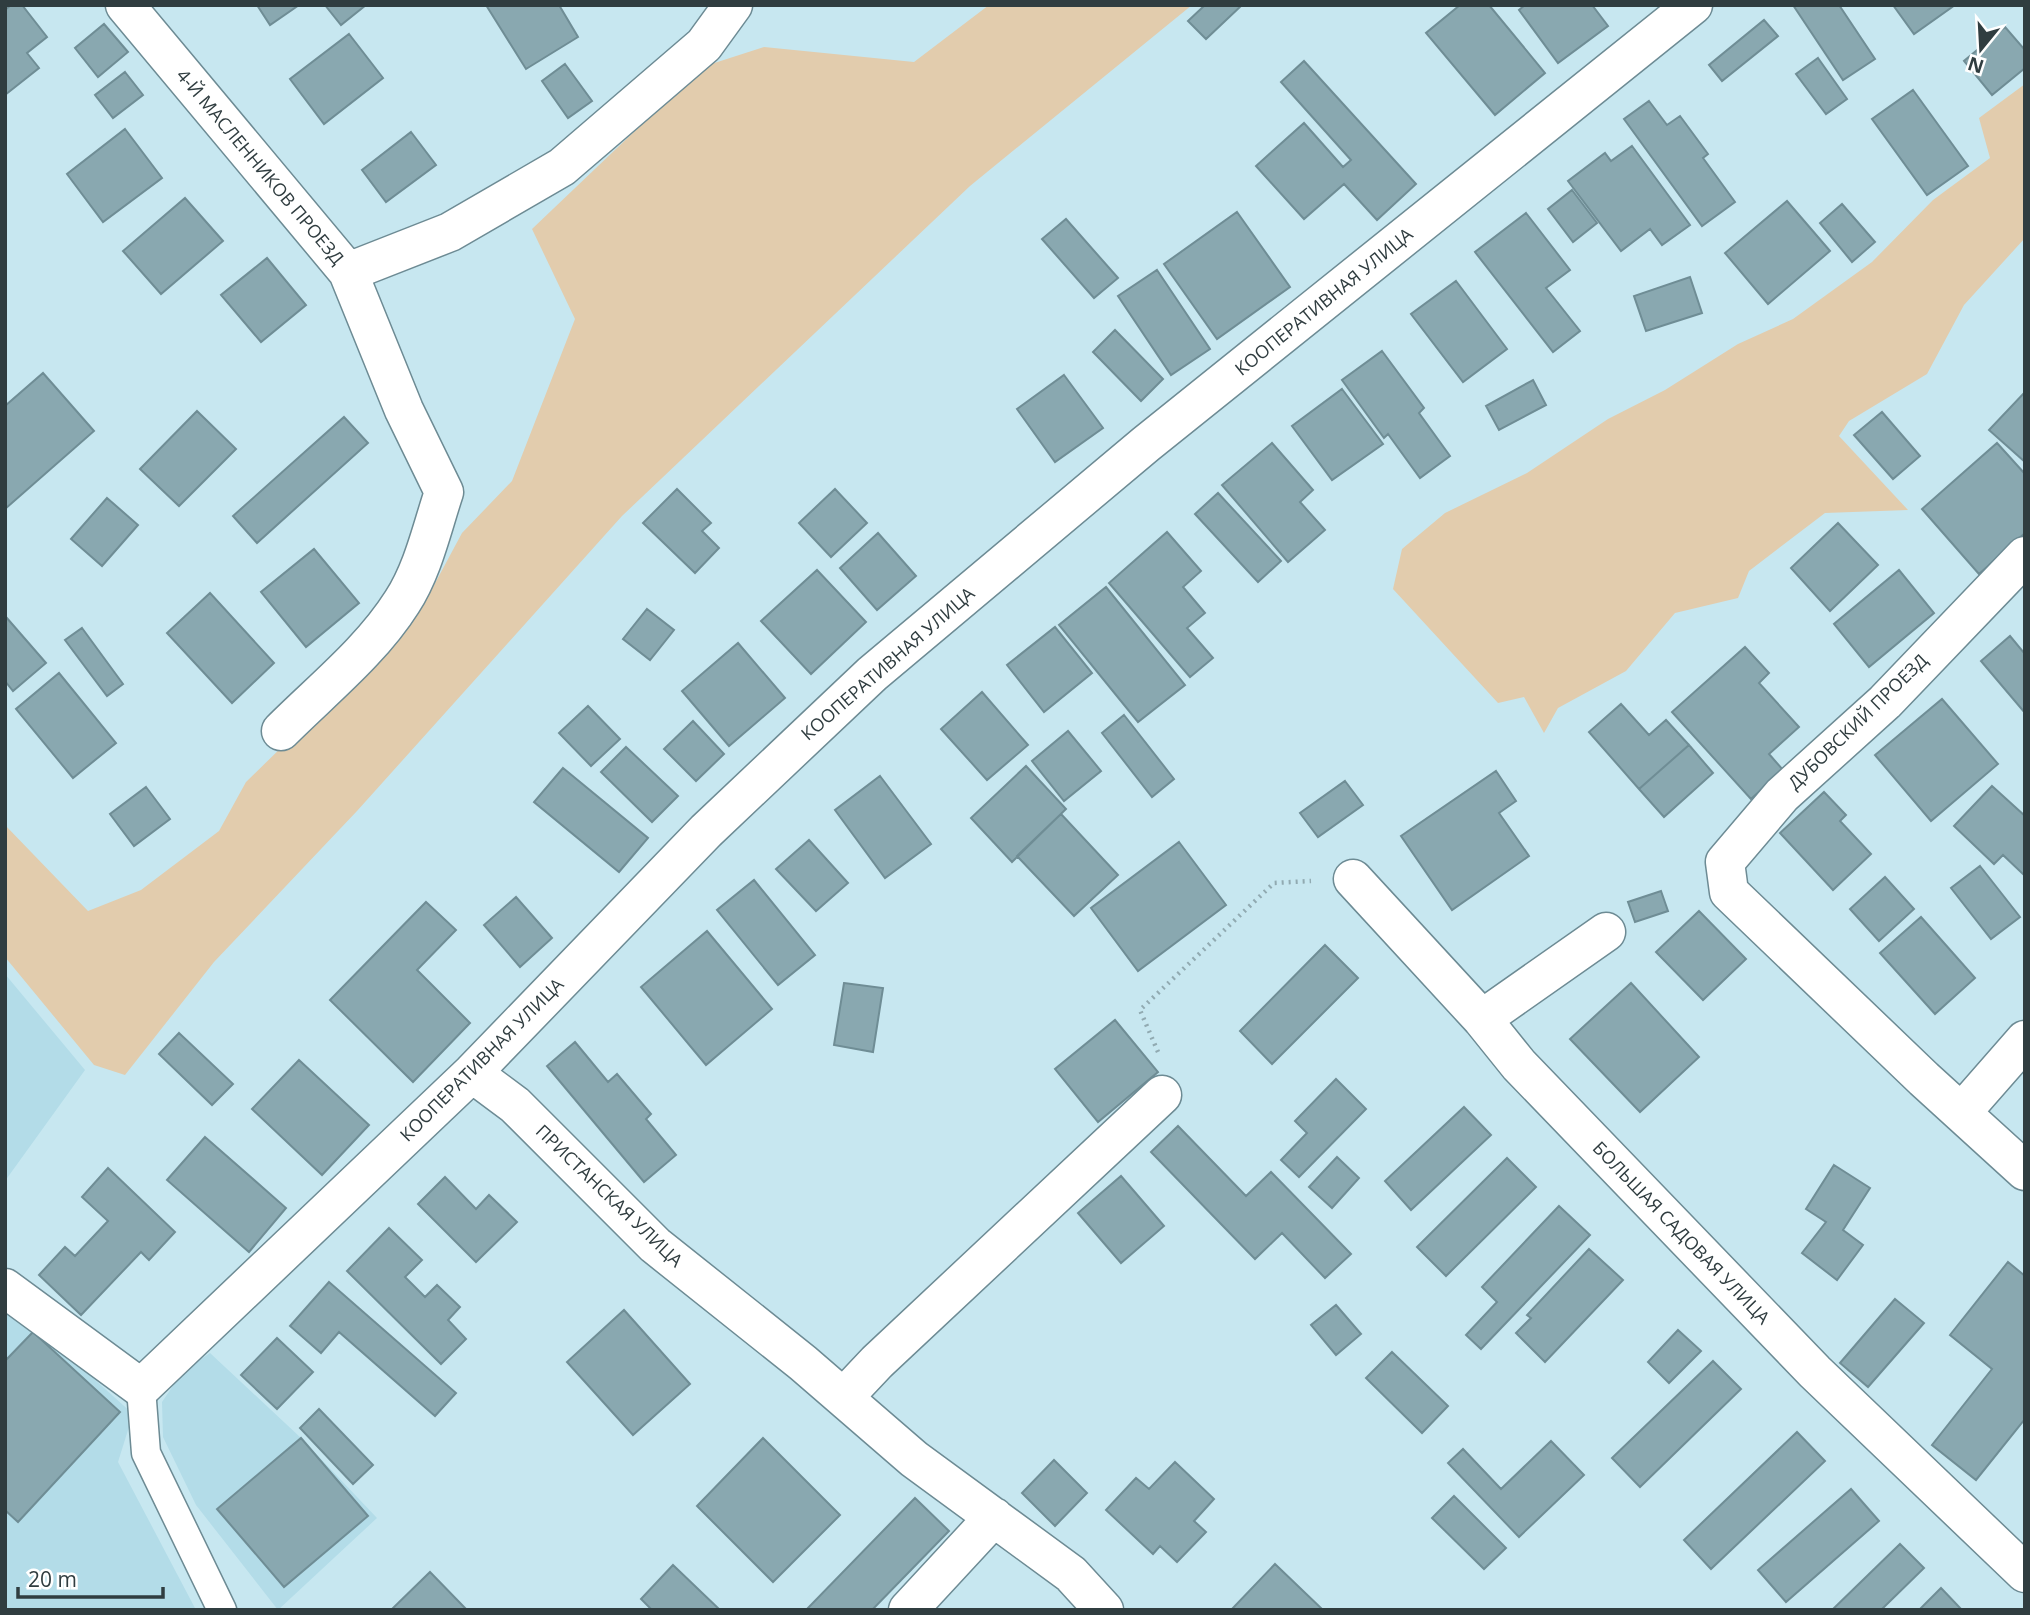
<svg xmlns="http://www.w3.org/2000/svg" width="2030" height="1615" viewBox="0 0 2030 1615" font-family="'Open Sans',sans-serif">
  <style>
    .built { fill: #b3dce8 }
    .green { fill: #e2ccad }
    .building { fill: #89a8b0; stroke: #6f8d95; stroke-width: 2 }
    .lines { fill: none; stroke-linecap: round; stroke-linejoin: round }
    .service-casing { stroke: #6d8b94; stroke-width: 31 }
    .minor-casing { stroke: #6d8b94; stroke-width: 41 }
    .path { stroke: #91aab1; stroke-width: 4.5; stroke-dasharray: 2 5; stroke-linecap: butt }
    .service { stroke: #fff; stroke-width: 28 }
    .minor { stroke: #fff; stroke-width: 38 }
    .labels { text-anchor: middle; stroke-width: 5; stroke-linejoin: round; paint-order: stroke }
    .street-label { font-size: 18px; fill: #303d40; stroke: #fff }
  </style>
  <rect width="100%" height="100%" fill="#c7e7f0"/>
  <!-- built -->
  <path class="built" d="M 5,974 L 85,1070 L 5,1181 Z
    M 5,1299 L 133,1414 L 118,1462 L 196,1610 L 5,1610 Z
    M 210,1353 L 301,1438 L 377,1518 L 278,1610 L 196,1505 L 163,1437 L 162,1402 L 183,1371 Z"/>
  <!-- green -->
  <path class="green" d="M 989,5 L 1192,5 L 970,186 L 622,516 L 357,811 L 214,962 L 125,1075 L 94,1065 L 5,957 L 5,825 L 88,911 L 141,890 L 219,831 L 246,782 L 371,660 L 433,587 L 462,533 L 512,481 L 575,319 L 532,229 L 702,67 L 764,47 L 914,62 Z
    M 2025,84 L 2025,238 L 1964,305 L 1927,374 L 1849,421 L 1839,436 L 1908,510 L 1825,513 L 1749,571 L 1738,598 L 1675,613 L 1626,671 L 1558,708 L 1544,733 L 1524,697 L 1498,703 L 1393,589 L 1402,549 L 1445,513 L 1527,473 L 1608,419 L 1665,390 L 1738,344 L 1793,319 L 1872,262 L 1933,200 L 1990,158 L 1979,118 Z"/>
  <!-- building -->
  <path class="building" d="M 11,5 L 22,5 L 47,37 L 27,53 L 39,68 L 5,95 L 5,10 Z
    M 257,5 L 299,5 L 270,25 Z
    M 325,5 L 366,5 L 341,25 Z
    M 486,5 L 559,5 L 578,37 L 526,69 Z
    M 1205,5 L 1242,5 L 1206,39 L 1188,21 Z
    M 1460,5 L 1489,5 L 1545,73 L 1495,115 L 1426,33 Z
    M 1525,5 L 1592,5 L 1608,26 L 1558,63 L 1519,10 Z
    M 1793,5 L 1839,5 L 1875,59 L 1843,80 Z
    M 1893,5 L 1955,5 L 1914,34 Z
    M 1764,20 L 1778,36 L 1722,81 L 1709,65 Z
    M 104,24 L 128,52 L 98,77 L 75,48 Z
    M 2005,27 L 2025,50 L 2025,68 L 1992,95 L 1964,61 Z
    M 349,34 L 383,78 L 324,124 L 290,79 Z
    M 1818,58 L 1847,99 L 1826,114 L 1796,74 Z
    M 1304,61 L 1416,184 L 1377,220 L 1344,184 L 1304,219 L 1256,166 L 1304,123 L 1343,167 L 1351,160 L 1281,82 Z
    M 565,64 L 592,101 L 568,118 L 542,81 Z
    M 125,72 L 143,95 L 113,118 L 95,95 Z
    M 1913,90 L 1968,166 L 1927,195 L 1872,119 Z
    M 1649,101 L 1667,125 L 1680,116 L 1708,154 L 1703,158 L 1735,202 L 1702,226 L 1624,119 Z
    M 125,129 L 162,178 L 103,222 L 67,174 Z
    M 411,132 L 436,165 L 386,202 L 362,170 Z
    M 1632,146 L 1690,225 L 1662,245 L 1650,229 L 1621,251 L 1568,181 L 1605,153 L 1611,161 Z
    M 1572,190 L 1597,223 L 1573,242 L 1548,209 Z
    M 185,198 L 223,241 L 161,294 L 123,251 Z
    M 1787,201 L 1830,251 L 1768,304 L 1725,253 Z
    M 1842,204 L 1875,242 L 1852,262 L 1820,223 Z
    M 1237,212 L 1290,287 L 1217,339 L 1164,264 Z
    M 1526,213 L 1570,270 L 1546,288 L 1580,331 L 1553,352 L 1475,252 Z
    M 1066,219 L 1118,278 L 1094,298 L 1042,239 Z
    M 267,258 L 306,305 L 261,342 L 221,295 Z
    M 1157,270 L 1210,349 L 1171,375 L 1118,296 Z
    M 1690,277 L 1702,313 L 1646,331 L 1634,296 Z
    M 1456,281 L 1507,349 L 1463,382 L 1411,314 Z
    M 1115,330 L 1163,379 L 1141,401 L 1093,352 Z
    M 1382,351 L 1424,408 L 1419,413 L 1450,456 L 1420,478 L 1388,434 L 1384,438 L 1342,380 Z
    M 43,373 L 94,431 L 5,509 L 5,406 Z
    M 1064,375 L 1103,428 L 1055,462 L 1017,409 Z
    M 1533,380 L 1546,405 L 1499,430 L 1486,406 Z
    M 1342,389 L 1383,444 L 1332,480 L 1292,426 Z
    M 2025,392 L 2025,462 L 1989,430 Z
    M 197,411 L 236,449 L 179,506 L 140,469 Z
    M 1882,412 L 1920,456 L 1893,479 L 1854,435 Z
    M 344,417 L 368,443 L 257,543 L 233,516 Z
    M 1272,443 L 1313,490 L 1300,502 L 1325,530 L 1288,562 L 1222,485 Z
    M 1997,443 L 2025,474 L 2025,533 L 1979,574 L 1922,509 Z
    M 677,489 L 711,523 L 702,531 L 719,548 L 695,573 L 643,523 Z
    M 835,489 L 867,523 L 831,557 L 799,523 Z
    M 1218,493 L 1281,561 L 1258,582 L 1195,514 Z
    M 107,498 L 138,525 L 102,566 L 71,539 Z
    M 1838,523 L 1878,565 L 1830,611 L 1791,568 Z
    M 1167,532 L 1201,571 L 1183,587 L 1205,613 L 1187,628 L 1213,658 L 1190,677 L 1109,583 Z
    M 878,533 L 916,576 L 877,610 L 840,568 Z
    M 314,549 L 359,603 L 306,647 L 261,592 Z
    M 817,570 L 866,622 L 811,674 L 761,621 Z
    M 1899,570 L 1934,613 L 1869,667 L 1834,624 Z
    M 1106,587 L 1185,685 L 1138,722 L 1059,625 Z
    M 210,593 L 274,663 L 232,703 L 167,633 Z
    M 647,609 L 674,630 L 650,660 L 623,639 Z
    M 6,617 L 46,663 L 13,691 L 5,681 Z
    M 1055,627 L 1092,673 L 1044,712 L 1007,665 Z
    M 82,628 L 123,684 L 107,696 L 65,640 Z
    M 2010,636 L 2025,654 L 2025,713 L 1981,661 Z
    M 738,643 L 785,698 L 729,746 L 682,691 Z
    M 1745,647 L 1769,673 L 1759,683 L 1799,727 L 1769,754 L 1783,770 L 1751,799 L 1672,712 Z
    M 59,673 L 116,743 L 73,778 L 16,709 Z
    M 982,692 L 1028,745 L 987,780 L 941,729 Z
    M 1942,699 L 1998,764 L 1931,821 L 1875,755 Z
    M 1621,704 L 1649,735 L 1666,720 L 1689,745 L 1639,789 L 1589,732 Z
    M 588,706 L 620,739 L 591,766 L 559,733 Z
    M 1124,715 L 1174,779 L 1152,797 L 1102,733 Z
    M 693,721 L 724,754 L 696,781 L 664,749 Z
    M 1068,731 L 1101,771 L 1064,801 L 1032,761 Z
    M 1689,745 L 1713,773 L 1664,817 L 1639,789 Z
    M 626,747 L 678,796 L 652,822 L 601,772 Z
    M 1026,766 L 1066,809 L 1012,862 L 971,818 Z
    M 563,768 L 648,838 L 619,872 L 534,802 Z
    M 1496,771 L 1516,801 L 1499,813 L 1529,856 L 1452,910 L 1401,836 Z
    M 880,776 L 931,844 L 885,878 L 835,810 Z
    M 1345,781 L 1363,805 L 1318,837 L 1300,813 Z
    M 1992,786 L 2025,816 L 2025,876 L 2003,855 L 1994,864 L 1954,826 Z
    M 146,787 L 170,819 L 134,846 L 110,814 Z
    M 1824,792 L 1846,815 L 1840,821 L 1871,854 L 1833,890 L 1780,833 Z
    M 1061,814 L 1118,875 L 1074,916 L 1017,856 Z
    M 809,840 L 848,883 L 816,911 L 776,869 Z
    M 1179,842 L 1226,905 L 1138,971 L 1091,908 Z
    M 1980,866 L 2020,917 L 1991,939 L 1951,888 Z
    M 1885,877 L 1914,909 L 1879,941 L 1850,909 Z
    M 754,880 L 815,955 L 778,985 L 717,910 Z
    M 1661,891 L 1668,911 L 1635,922 L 1628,902 Z
    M 516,897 L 552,938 L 520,967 L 484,925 Z
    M 426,902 L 456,930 L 417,970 L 470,1023 L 413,1082 L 330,1000 Z
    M 1699,911 L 1746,959 L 1703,1000 L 1656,952 Z
    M 1921,917 L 1975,978 L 1935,1014 L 1880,953 Z
    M 707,931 L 772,1009 L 706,1065 L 641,987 Z
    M 1325,945 L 1358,978 L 1272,1064 L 1240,1031 Z
    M 844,983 L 883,988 L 873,1052 L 834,1045 Z
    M 1631,983 L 1699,1057 L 1640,1112 L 1570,1039 Z
    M 1115,1020 L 1158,1072 L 1098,1122 L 1055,1069 Z
    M 179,1033 L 233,1084 L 212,1105 L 159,1054 Z
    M 575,1042 L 608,1082 L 617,1074 L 651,1114 L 646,1119 L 676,1155 L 644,1182 L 547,1066 Z
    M 299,1060 L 369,1125 L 322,1175 L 252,1109 Z
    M 1336,1079 L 1366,1109 L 1299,1177 L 1281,1160 L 1307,1133 L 1295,1121 Z
    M 1464,1107 L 1491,1135 L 1411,1210 L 1385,1181 Z
    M 1178,1126 L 1246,1196 L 1271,1172 L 1351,1254 L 1325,1278 L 1282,1233 L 1255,1259 L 1151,1152 Z
    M 205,1137 L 286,1208 L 249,1252 L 167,1180 Z
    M 1337,1157 L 1359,1178 L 1332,1208 L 1309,1187 Z
    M 1507,1158 L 1536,1187 L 1446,1276 L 1417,1247 Z
    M 1834,1165 L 1870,1188 L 1843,1230 L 1863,1245 L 1837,1280 L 1802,1253 L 1826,1222 L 1806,1209 Z
    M 108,1168 L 175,1232 L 149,1260 L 141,1252 L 81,1315 L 39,1275 L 65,1247 L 75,1256 L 108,1221 L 82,1197 Z
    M 1121,1176 L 1164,1226 L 1121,1263 L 1078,1213 Z
    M 445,1177 L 476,1209 L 489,1195 L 517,1222 L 476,1262 L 418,1204 Z
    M 1559,1206 L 1590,1235 L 1481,1349 L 1466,1335 L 1497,1302 L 1482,1287 Z
    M 389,1228 L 422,1260 L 405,1277 L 425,1297 L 437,1285 L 460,1307 L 448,1320 L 466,1339 L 441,1364 L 347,1271 Z
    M 1589,1249 L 1623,1280 L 1545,1362 L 1516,1333 L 1531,1318 L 1527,1315 Z
    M 2008,1262 L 2025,1276 L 2025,1419 L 1976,1480 L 1932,1445 L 1992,1369 L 1950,1335 Z
    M 329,1282 L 456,1393 L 435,1416 L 339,1332 L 321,1353 L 290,1326 Z
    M 1895,1299 L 1924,1323 L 1868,1387 L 1840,1363 Z
    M 1336,1305 L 1361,1334 L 1336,1355 L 1311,1325 Z
    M 624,1310 L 690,1384 L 633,1435 L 567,1362 Z
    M 1678,1330 L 1701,1351 L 1669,1383 L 1648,1362 Z
    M 33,1332 L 120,1412 L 18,1522 L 5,1510 L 5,1361 Z
    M 277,1338 L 313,1372 L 277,1409 L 241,1375 Z
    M 1392,1352 L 1448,1406 L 1422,1433 L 1366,1378 Z
    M 1713,1361 L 1741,1389 L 1640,1487 L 1612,1458 Z
    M 319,1409 L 373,1465 L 353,1484 L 300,1428 Z
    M 1797,1432 L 1825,1461 L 1711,1569 L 1684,1540 Z
    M 301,1438 L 368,1516 L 284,1587 L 217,1509 Z
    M 763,1438 L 840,1515 L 773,1582 L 697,1506 Z
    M 1551,1441 L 1584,1475 L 1519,1537 L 1448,1463 L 1463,1449 L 1501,1489 Z
    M 1054,1460 L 1087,1493 L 1055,1526 L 1022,1493 Z
    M 1175,1462 L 1214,1499 L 1194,1521 L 1206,1532 L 1177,1562 L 1160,1546 L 1153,1554 L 1106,1510 L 1136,1478 L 1149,1489 Z
    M 1851,1489 L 1879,1521 L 1786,1602 L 1758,1570 Z
    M 1454,1496 L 1506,1548 L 1484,1569 L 1432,1518 Z
    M 915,1498 L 949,1531 L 872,1610 L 806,1610 Z
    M 1900,1544 L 1924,1568 L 1881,1610 L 1832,1610 Z
    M 1275,1564 L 1323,1610 L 1231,1610 Z
    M 673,1565 L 720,1610 L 652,1610 L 641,1599 Z
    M 430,1572 L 467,1610 L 391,1610 Z
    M 1941,1588 L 1962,1610 L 1919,1610 Z"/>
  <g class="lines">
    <defs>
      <path id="service" d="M 141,1388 L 146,1453 L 222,1610"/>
      <path id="minor" d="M 125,5 L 348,272 L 404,410 L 444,492 C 432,528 423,570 402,602 C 371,651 322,690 281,731
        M 348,272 L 450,232 L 562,167 L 704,45 L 733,5
        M 2025,556 L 1885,702 L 1782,795 L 1725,862 L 1729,892 L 1924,1079 L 2025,1171
        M 1353,879 L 1482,1019 L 1519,1065 L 1815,1372 L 2025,1573
        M 1482,1019 L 1606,932
        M 472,1073 L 515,1105 L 655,1245 L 803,1363 L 914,1459 L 1071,1574 L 1104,1610
        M 1962,1112 L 2025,1040
        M 5,1288 L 141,1388 L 472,1073 L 706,831 L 872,674 L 1146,444 L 1693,5
        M 844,1397 L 877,1362 L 1162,1095
        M 908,1610 L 994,1517"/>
    </defs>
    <!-- service casing -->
    <use href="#service" class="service-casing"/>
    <!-- minor casing -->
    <use href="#minor" class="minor-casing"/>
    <!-- path -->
    <path class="path" d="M 1158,1052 L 1140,1010 L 1274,883 L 1311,881"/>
    <!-- service -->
    <use href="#service" class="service"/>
    <!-- minor -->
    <use href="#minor" class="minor"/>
  </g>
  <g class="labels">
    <!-- street labels -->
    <g class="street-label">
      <text transform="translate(260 167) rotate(50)" y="6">4-Й МАСЛЕННИКОВ ПРОЕЗД</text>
      <text transform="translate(1324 302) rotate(-39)" y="6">КООПЕРАТИВНАЯ УЛИЦА</text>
      <text transform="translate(888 664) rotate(-41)" y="6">КООПЕРАТИВНАЯ УЛИЦА</text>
      <text transform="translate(1858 722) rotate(-44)" y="6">ДУБОВСКИЙ ПРОЕЗД</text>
      <text transform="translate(482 1060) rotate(-45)" y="6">КООПЕРАТИВНАЯ УЛИЦА</text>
      <text transform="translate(609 1196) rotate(44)" y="6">ПРИСТАНСКАЯ УЛИЦА</text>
      <text transform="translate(1681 1233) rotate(46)" y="6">БОЛЬШАЯ САДОВАЯ УЛИЦА</text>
    </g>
  </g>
  <!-- border -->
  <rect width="2030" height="1615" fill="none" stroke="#303d40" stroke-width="14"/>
  <!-- north arrow -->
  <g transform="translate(1981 49) rotate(198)" stroke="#ffffff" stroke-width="5" paint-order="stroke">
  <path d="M0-5L12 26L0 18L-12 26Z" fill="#303d40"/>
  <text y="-10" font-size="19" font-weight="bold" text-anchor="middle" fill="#303d40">N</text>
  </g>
  <!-- scale -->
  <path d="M18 1587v10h145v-10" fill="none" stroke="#303d40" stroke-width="3.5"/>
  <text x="28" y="1587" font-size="21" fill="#303d40" stroke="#ffffff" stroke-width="5" paint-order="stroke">20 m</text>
</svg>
